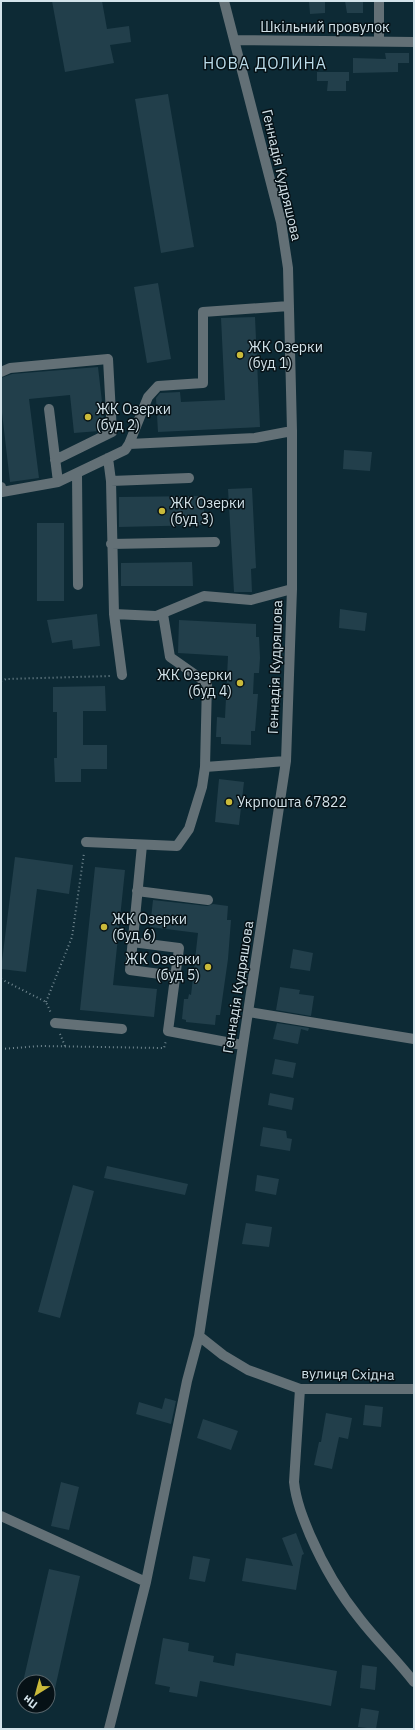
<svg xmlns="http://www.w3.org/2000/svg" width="415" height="1730" viewBox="0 0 415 1730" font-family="'IBM Plex Sans',sans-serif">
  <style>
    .building { fill: #223f4b }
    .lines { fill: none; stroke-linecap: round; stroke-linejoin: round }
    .path { stroke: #728891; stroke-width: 2; stroke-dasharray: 1 3; stroke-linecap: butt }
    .minor { stroke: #637076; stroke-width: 10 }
    .poi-dot { fill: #caba3a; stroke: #061116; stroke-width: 1.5 }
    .labels { text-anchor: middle; stroke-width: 3; stroke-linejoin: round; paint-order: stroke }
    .street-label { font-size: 14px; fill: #d3e3ea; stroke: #061116 }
    .poi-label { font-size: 14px; fill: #d3e3ea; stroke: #061116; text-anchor: start }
    .quarter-label { font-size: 16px; letter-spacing: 1px; fill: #bbdcea; stroke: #061116 }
  </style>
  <rect width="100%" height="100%" fill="#0d2a35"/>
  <!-- building -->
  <path class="building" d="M 52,1 L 102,1 L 107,29 L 129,26 L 131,42 L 110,45 L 114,63 L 65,72 Z
    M 309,1 L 325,1 L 325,13 L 310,14 Z
    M 345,1 L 363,1 L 363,13 L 347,13 Z
    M 385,53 L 409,53 L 409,63 L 398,63 L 398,72 L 353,73 L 353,58 L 386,59 Z
    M 317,72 L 349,72 L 349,81 L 346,81 L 346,91 L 327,91 L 328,81 L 317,81 Z
    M 168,94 L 194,247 L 161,253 L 135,99 Z
    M 158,283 L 171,359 L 147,363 L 134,287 Z
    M 255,317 L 260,427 L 158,432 L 156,398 L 160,393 L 180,392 L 181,402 L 225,400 L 221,318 Z
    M 98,367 L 105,428 L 99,431 L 74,433 L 70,395 L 29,399 L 39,478 L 10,482 L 1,404 L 1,378 L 12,374 Z
    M 344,450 L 372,452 L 370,471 L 343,469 Z
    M 252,488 L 256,568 L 251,569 L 252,592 L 234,592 L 228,489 Z
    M 204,496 L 204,525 L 119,527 L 119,497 Z
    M 37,523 L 64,523 L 64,601 L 37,601 Z
    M 192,562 L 193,586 L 121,586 L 121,563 Z
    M 340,609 L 367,613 L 365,631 L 339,628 Z
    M 97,614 L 100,646 L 73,649 L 72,640 L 52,643 L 47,620 Z
    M 179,620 L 256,624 L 256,637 L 259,637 L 260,658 L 259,673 L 254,673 L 253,694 L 258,694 L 255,731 L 251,731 L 251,745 L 221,744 L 221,737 L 216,737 L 217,717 L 225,718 L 228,656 L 178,653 Z
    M 105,686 L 106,711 L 83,711 L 83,745 L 107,745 L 107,769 L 81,769 L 81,782 L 55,782 L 54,758 L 57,758 L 57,712 L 53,712 L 53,687 Z
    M 219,779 L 244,782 L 239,825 L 215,822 Z
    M 15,857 L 73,865 L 69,894 L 37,889 L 26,972 L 1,969 Z
    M 95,867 L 125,870 L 113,985 L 157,989 L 154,1017 L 80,1010 Z
    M 153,900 L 207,906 L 213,904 L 228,906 L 227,920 L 231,920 L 228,959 L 220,1015 L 216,1015 L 215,1025 L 186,1022 L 186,1020 L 182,1019 L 184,999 L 188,999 L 189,994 L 191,995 L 198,933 L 150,927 Z
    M 293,949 L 313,953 L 310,971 L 290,968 Z
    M 280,987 L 300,990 L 299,994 L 314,996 L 311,1016 L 276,1010 Z
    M 277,1023 L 309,1028 L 308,1031 L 301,1029 L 298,1044 L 273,1039 Z
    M 275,1059 L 296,1063 L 293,1078 L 272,1074 Z
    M 270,1093 L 294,1098 L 292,1110 L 268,1105 Z
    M 263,1127 L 286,1131 L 287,1138 L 292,1139 L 290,1151 L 260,1146 Z
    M 107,1166 L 188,1184 L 185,1195 L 104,1178 Z
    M 257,1175 L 279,1179 L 276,1195 L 255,1191 Z
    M 73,1185 L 94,1191 L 60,1318 L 38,1312 Z
    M 246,1223 L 272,1227 L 269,1247 L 242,1244 Z
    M 165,1398 L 176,1401 L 171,1424 L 136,1414 L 139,1402 L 162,1409 Z
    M 365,1405 L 383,1407 L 381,1427 L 363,1425 Z
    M 326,1413 L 352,1418 L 348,1439 L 339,1437 L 332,1469 L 314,1465 L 319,1442 L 321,1442 Z
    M 203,1419 L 238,1431 L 231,1450 L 197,1438 Z
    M 61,1482 L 79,1487 L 69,1530 L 51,1526 Z
    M 296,1533 L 304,1554 L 302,1555 L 296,1590 L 242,1581 L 246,1558 L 293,1566 L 282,1538 Z
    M 193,1556 L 210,1559 L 205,1582 L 189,1579 Z
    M 49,1569 L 80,1576 L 52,1702 L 48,1702 L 48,1682 L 23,1682 Z
    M 163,1638 L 189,1643 L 188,1651 L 214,1656 L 213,1662 L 234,1666 L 236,1653 L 337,1671 L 331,1706 L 200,1681 L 197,1697 L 169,1692 L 170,1687 L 155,1684 Z
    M 362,1665 L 377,1667 L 375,1690 L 360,1688 Z
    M 361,1708 L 379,1711 L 376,1729 L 358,1727 Z"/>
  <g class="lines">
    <!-- path -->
    <path class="path" d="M 1,681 L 6,679 L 111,676
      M 1,979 L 46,1002 L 51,1013
      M 46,1002 L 72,937 L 84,853
      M 60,1034 L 65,1046
      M 1,1049 L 40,1046 L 164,1048 L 166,1041"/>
    <!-- minor -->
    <path class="minor" d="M 235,40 L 414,42
      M 379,41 L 379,1
      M 1,372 L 10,368 L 108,359 L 112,432 L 55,460
      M 49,409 L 58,482
      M 129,444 L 148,397 L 158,386 L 203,383 L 203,312 L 289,306
      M 108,458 L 111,481 L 114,614 L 122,675
      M 77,473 L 78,585
      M 111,481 L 189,478
      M 1,487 L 2,492 L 58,482 L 125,450 L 129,444 L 255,438 L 292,431
      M 111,544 L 215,542
      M 114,614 L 156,616 L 204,596 L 251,600 L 292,589
      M 163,614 L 170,657 L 207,683 L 205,767
      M 86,842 L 177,846 L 189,829 L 202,787 L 205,767 L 286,761
      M 142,845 L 130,970 L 175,976
      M 137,891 L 208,900
      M 132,942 L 179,948 L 168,1031 L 242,1045
      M 249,1012 L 414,1039
      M 55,1023 L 122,1029
      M 199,1336 L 223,1355 L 248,1370 L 300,1389 L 414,1389
      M 300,1389 L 294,1482 C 296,1501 303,1518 310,1535 C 323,1565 339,1593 360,1619 C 377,1641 397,1660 414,1682
      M 1,1516 L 146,1582
      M 109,1729 L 146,1582 L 187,1381 L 199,1336 L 286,761 L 292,589 L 292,431 L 288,268 L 281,222 L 224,1"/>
  </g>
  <!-- markers -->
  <g class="poi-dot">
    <circle cx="240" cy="355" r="4"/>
    <circle cx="88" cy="417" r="4"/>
    <circle cx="162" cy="511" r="4"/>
    <circle cx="240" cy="683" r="4"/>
    <circle cx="229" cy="802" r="4"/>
    <circle cx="104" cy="927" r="4"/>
    <circle cx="208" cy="967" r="4"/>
  </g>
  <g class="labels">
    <!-- street labels -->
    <g class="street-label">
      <text x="325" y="32">Шкільний провулок</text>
      <text transform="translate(282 175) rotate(77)" y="5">Геннадія Кудряшова</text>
      <text transform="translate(275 667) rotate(-88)" y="5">Геннадія Кудряшова</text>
      <text transform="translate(238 987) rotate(-81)" y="5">Геннадія Кудряшова</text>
      <text transform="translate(348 1374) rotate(1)" y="5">вулиця Східна</text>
    </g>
    <!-- poi labels -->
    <g class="poi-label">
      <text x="248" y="352">ЖК Озерки<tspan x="248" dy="16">(буд 1)</tspan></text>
      <text x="96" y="414">ЖК Озерки<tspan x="96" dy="16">(буд 2)</tspan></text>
      <text x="170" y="508">ЖК Озерки<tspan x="170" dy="16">(буд 3)</tspan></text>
      <text x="232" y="680" text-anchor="end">ЖК Озерки<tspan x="232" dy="16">(буд 4)</tspan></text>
      <text x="237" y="807">Укрпошта 67822</text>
      <text x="112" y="924">ЖК Озерки<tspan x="112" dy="16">(буд 6)</tspan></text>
      <text x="200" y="964" text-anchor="end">ЖК Озерки<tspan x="200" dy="16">(буд 5)</tspan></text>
    </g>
    <!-- quarter labels -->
    <g class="quarter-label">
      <text x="265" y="69">НОВА ДОЛИНА</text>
    </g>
  </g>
  <!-- border -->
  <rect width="415" height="1730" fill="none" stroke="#d3e3ea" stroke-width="4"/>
  <!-- north arrow -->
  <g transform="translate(36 1694) rotate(217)"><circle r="19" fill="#061116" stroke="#58656b"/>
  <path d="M0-3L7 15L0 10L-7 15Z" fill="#caba3a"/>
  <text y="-6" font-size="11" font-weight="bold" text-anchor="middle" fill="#d3e3ea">Пн</text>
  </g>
</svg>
